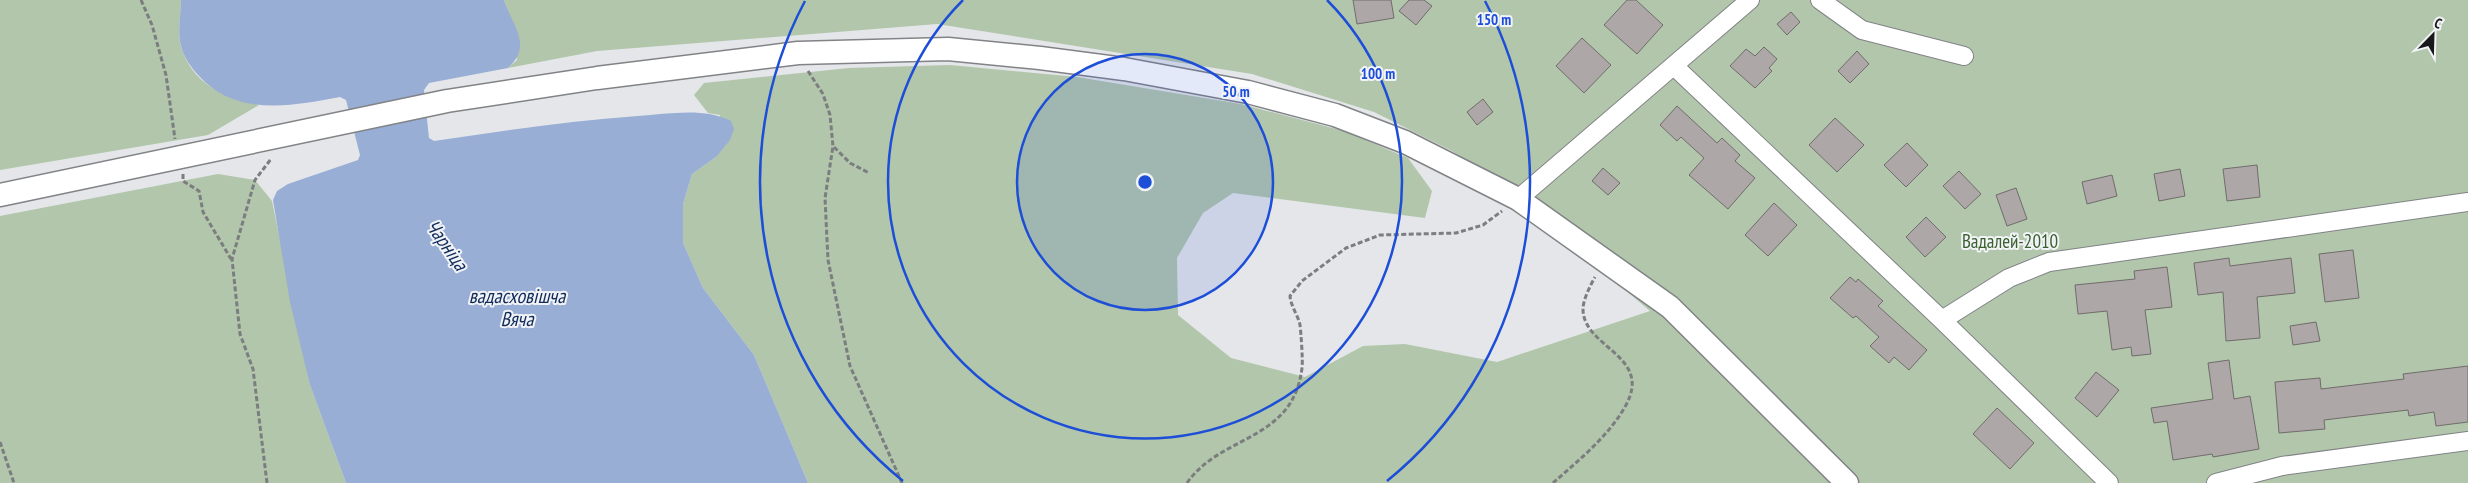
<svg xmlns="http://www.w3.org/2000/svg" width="2468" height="483" viewBox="0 0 2468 483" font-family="'PT Sans Narrow',sans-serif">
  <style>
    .green { fill: #b1c6ab }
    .water { fill: #98aed4 }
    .building { fill: #ada8a7; stroke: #706c6b }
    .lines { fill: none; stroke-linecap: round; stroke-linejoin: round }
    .minor-casing { stroke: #818386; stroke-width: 20 }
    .tertiary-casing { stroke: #818386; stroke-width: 25 }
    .path { stroke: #7b7d7f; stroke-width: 3; stroke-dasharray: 5 2.5; stroke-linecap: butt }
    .minor { stroke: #fff; stroke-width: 18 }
    .tertiary { stroke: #fff; stroke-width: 22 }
    .ring { fill: none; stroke: #1d4ed8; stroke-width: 2.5 }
    .labels { text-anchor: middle; stroke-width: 4; stroke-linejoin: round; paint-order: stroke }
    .park-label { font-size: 19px; fill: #3a612d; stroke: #f1f3f7 }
    .water-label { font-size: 20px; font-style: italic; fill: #112c5b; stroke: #f1f3f7 }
    .centre { fill: #1d4ed8; stroke: #f1f3f7; stroke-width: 2.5 }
    .ring-label { font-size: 15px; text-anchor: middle; font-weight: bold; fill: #1d4ed8; stroke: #f1f3f7; stroke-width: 4; stroke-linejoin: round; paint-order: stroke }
  </style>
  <rect width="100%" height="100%" fill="#e4e6ea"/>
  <!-- green -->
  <path class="green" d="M 0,0 L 181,0 C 181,14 177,34 181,47 C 193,85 224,97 259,105 L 208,135 L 0,170 Z
    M 504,0 L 2468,0 L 2468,483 L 808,483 L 754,355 L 703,288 L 683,243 L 683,204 L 692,174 L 716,157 L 720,115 L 708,113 L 694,95 L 704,83 L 849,68 L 950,65 L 1077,77 L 1241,104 L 1344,131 L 1408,158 L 1432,191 L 1425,218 L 1233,193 L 1203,213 L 1177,258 L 1178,315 L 1231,358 L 1305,377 L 1363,346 L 1405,344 L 1497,362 L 1650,311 L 1489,174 L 1452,151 L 1374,112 L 1252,74 L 937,24 L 597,51 L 508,68 L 517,60 L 511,19 Z
    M 218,174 L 255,180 L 272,201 L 310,385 L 346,483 L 0,483 L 0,216 Z"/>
  <!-- water -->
  <path class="water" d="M 181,0 L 504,0 C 513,27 533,45 508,68 L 429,83 L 424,90 L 429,138 L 434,141 C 502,131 569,121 638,116 C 668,114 704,107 731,121 L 734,129 L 730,140 L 716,157 L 692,174 L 683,204 L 683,243 L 703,288 L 754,355 L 808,483 L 346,483 L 310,385 L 290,302 L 273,200 L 277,191 L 288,184 L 358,160 L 360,155 L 346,100 L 340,97 C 292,106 236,117 199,76 C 192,69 183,56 181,46 C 177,33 181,14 181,0 Z"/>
  <!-- building -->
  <path class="building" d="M 1353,0 L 1391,0 L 1394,18 L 1357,24 Z
    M 1409,0 L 1424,0 L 1432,6 L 1416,25 L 1399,11 Z
    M 1627,0 L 1636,0 L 1663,25 L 1637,54 L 1604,25 Z
    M 1791,12 L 1800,22 L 1787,35 L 1777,24 Z
    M 1582,38 L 1611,65 L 1584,93 L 1556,66 Z
    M 1764,47 L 1777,59 L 1769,68 L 1772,71 L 1755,88 L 1730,66 L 1746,49 L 1755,56 Z
    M 1857,51 L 1869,64 L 1850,83 L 1838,71 Z
    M 1483,99 L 1493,112 L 1477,125 L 1467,112 Z
    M 1677,106 L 1717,143 L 1722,138 L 1740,155 L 1735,161 L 1755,178 L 1728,209 L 1689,175 L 1704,158 L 1681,137 L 1677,141 L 1660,125 Z
    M 1835,118 L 1864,145 L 1837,172 L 1809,145 Z
    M 1907,143 L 1928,165 L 1906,187 L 1884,165 Z
    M 2257,165 L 2260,197 L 2227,201 L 2223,169 Z
    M 1603,168 L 1620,183 L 1608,195 L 1592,181 Z
    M 2180,169 L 2185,196 L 2159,201 L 2154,174 Z
    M 1959,171 L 1981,194 L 1965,209 L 1943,186 Z
    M 2112,175 L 2117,196 L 2087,204 L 2082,182 Z
    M 2016,188 L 2027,219 L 2007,226 L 1996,195 Z
    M 1774,203 L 1797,225 L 1768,256 L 1745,235 Z
    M 1926,217 L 1946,237 L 1925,257 L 1906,237 Z
    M 2353,250 L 2359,298 L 2325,302 L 2319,254 Z
    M 2229,258 L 2230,266 L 2291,258 L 2295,293 L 2257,297 L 2260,338 L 2226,341 L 2223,292 L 2198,295 L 2194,263 Z
    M 2167,267 L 2172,307 L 2145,310 L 2151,354 L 2132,356 L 2131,347 L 2112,350 L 2107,311 L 2078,314 L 2075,285 L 2135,279 L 2134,271 Z
    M 1850,277 L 1856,282 L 1858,279 L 1883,301 L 1878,306 L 1927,350 L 1909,370 L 1894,357 L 1889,363 L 1870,346 L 1879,337 L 1856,316 L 1853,318 L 1830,298 Z
    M 2316,322 L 2320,341 L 2293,345 L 2290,326 Z
    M 2229,360 L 2234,399 L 2250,396 L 2259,449 L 2213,457 L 2212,454 L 2173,460 L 2167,421 L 2154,423 L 2151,408 L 2213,399 L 2208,363 Z
    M 2468,366 L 2468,422 L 2436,426 L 2434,412 L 2409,416 L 2408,410 L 2324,420 L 2325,429 L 2279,433 L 2275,382 L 2320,378 L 2321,389 L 2404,379 L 2403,374 Z
    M 2096,372 L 2119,390 L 2097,417 L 2075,398 Z
    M 1997,408 L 2034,443 L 2010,469 L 1973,434 Z"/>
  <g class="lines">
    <defs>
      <path id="minor" d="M 1820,0 L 1862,30 L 1964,56
        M 1674,66 L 1942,320 L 2109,483
        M 1518,199 L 1750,0
        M 1942,320 L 2009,278 L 2049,262 L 2468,202
        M 2216,483 L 2282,466 L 2468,441"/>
      <path id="tertiary" d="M 0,195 L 447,101 L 597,78 L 798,53 L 948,49 L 1040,58 L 1124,69 L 1248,92 L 1335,115 L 1405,142 L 1518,199 L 1670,307 L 1847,483"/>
    </defs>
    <!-- minor casing -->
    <use href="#minor" class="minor-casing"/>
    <!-- tertiary casing -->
    <use href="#tertiary" class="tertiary-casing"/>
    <!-- path -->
    <path class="path" d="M 141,0 L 152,25 L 166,75 L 175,139
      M 808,71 L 823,94 L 830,115 L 833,146 L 825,198 L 828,260 L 850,366 L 902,483
      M 834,147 L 850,163 L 869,173
      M 183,174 L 183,181 L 199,191 L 203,212 L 231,259
      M 0,442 L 14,483
      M 267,483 L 253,369 L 240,334 L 232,259 L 255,180 L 271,159
      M 1187,483 C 1221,434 1293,442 1302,368 C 1303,360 1301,333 1300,325 C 1298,315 1291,307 1290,296 L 1302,281 L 1346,248 L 1380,235 L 1456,233 L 1483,225 L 1502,211
      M 1553,483 C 1579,460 1609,436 1626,405 C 1653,355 1583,348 1583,309 C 1583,300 1590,286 1595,277"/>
    <!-- minor -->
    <use href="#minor" class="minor"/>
    <!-- tertiary -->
    <use href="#tertiary" class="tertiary"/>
  </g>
  <!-- distance rings -->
  <circle cx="1145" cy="182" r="128" fill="#1d4ed8" fill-opacity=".12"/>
  <g class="ring">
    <circle cx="1145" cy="182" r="128"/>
    <path d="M1327 0A257 257 0 1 1 963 0"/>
    <path d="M903 481A385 385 0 0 1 805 1M1485 1A385 385 0 0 1 1387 481"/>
  </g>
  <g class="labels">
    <!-- park labels -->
    <g class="park-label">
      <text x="2010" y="248">Вадалей-2010</text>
    </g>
    <!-- water labels -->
    <g class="water-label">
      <text transform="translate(447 245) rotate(55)" y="7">Чарніца</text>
      <text x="517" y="303">вадасховішча<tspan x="517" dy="23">Вяча</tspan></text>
    </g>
  </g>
  <circle cx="1145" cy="182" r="8" class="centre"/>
  <g class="ring-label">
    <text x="1494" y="25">150 m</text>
    <text x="1378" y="79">100 m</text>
    <text x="1236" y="97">50 m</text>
  </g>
  <!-- north arrow -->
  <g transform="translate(2433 35) rotate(23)" stroke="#f1f3f7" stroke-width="4" paint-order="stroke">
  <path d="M0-4L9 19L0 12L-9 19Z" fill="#18191a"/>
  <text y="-8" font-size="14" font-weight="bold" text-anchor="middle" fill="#18191a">С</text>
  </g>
</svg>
